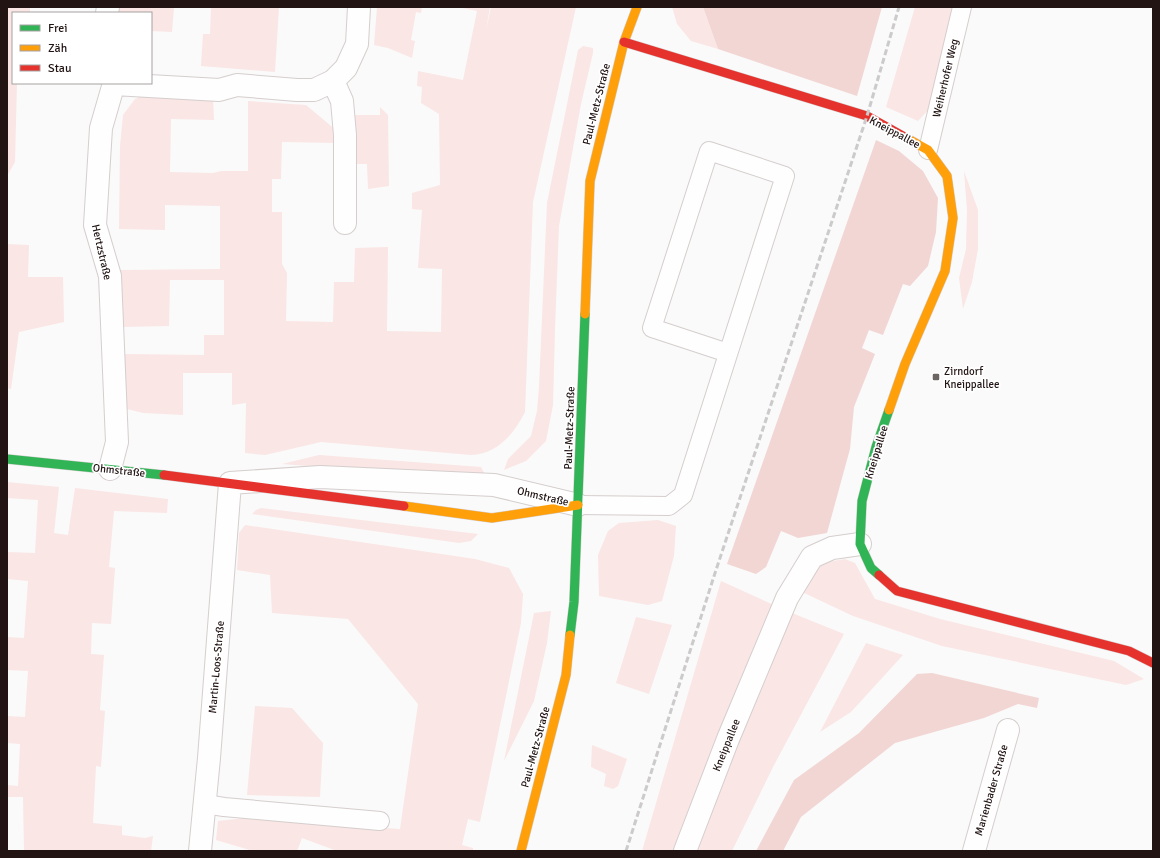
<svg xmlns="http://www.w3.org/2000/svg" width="1160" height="858" viewBox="0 0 1160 858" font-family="Signika,sans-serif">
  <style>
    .green { fill: #fae6e5 }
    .forest { fill: #f2d6d4 }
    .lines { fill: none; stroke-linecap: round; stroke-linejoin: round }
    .lane-casing { stroke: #d5cecd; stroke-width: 20 }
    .street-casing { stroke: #d5cecd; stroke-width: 24 }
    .fast-casing { stroke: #d5cecd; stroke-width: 10 }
    .slow-casing { stroke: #d5cecd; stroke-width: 10 }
    .jam-casing { stroke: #d5cecd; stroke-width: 10 }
    .lane { stroke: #fefefe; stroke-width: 18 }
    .street { stroke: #fefefe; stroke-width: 22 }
    .fast { stroke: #30b455; stroke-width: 9 }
    .slow { stroke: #ff9f0a; stroke-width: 9 }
    .jam { stroke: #e5322d; stroke-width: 9 }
    .rail { stroke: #cccaca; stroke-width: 3; stroke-dasharray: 6 3; stroke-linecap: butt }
    .poi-dot { fill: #6d6464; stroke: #fff; stroke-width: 1.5 }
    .labels { text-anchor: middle; stroke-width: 3.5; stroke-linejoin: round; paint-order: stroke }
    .street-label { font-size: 11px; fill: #211413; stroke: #fff }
    .poi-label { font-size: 11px; fill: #211413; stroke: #fff; text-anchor: start }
  </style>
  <rect width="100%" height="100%" fill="#fafafa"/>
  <!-- green -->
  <path class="green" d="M 7,7 L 30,7 L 30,13 L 13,13 L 13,83 L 17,83 L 15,162 L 7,176 Z
    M 118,7 L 174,7 L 172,32 L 151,31 L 151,13 L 118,13 Z
    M 211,7 L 279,7 L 275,72 L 201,66 L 203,34 L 210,34 Z
    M 377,7 L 422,7 L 421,13 L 416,12 L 411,40 L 415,41 L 412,58 L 388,48 L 374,45 Z
    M 458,7 L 490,7 L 486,30 L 491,7 L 576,7 L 533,202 L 525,412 C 514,434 497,454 471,455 L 321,442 L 265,455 L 245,453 L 246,403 L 232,405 L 232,373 L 183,373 L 183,415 L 143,413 L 127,409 L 125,389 L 123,354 L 204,355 L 204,335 L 224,335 L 224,280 L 170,280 L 169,326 L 122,327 L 120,270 L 220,269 L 220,206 L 165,205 L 165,230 L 119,229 L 120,146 L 123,115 L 135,99 L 146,94 L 213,99 L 214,120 L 171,119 L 170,172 L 213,173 L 221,171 L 248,171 L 248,101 L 306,105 L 337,131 L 337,143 L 282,142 L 281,179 L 272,179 L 272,212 L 282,212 L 282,264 L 287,273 L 286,321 L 333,322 L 334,282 L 354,282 L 355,248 L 388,247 L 387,331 L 441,332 L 442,269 L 418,268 L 422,210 L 412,209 L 412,193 L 440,185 L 439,114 L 421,103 L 422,87 L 417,86 L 418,71 L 463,80 L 477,11 Z
    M 672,7 L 703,7 L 718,49 L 691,41 L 677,24 Z
    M 915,7 L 953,7 L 931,107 L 918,121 L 886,107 Z
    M 583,46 L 593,48 L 593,53 L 581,104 L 559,226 L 555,329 L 553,405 L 546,441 L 526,461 L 504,470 L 508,459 L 531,436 L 537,411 L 539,387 L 547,203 L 578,50 Z
    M 380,107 L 388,115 L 389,186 L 368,189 L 367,164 L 354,164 L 354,115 L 380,115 Z
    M 964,171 L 978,210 L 978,249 L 972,282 L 963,309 L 959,278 L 966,249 L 967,210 Z
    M 7,244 L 29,245 L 28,277 L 63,277 L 64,322 L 19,332 L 11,389 L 7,388 Z
    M 319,455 L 481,467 L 485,475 L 321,467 L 282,464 Z
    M 7,482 L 59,487 L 54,533 L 68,535 L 75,488 L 168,499 L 167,513 L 114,511 L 109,567 L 115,568 L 111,624 L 92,623 L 91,654 L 104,655 L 100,710 L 105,711 L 101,767 L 96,766 L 93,823 L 122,826 L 122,835 L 145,838 L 153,836 L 151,851 L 24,851 L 23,797 L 7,797 L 7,785 L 18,786 L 20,744 L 7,743 L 7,716 L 25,717 L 28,671 L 7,670 L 7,637 L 24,638 L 28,581 L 7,579 L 7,552 L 35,553 L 38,500 L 7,498 Z
    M 261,508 L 478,534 L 471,541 L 459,543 L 252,514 L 256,510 Z
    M 658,520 L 676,526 L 674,556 L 662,601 L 648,605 L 599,596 L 598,555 L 608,531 L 619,523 Z
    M 245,525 L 475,559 L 509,568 L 523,594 L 521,623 L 480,822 L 468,819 L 462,845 L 473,848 L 473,851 L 337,851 L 302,838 L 297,851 L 253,851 L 216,840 L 218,821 L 245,818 L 400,829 L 418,704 L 348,619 L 272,613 L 270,575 L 237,570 L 239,533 Z
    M 845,559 L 855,563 L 875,599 L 940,619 L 1114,661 L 1144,679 L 1126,685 L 942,646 L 853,616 L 800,591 L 821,563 Z
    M 721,581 L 776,606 L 678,851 L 642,851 Z
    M 551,611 L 547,643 L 534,701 L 504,761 L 534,613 Z
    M 792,613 L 844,634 L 773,767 L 732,851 L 693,851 Z
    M 636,617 L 672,625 L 649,694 L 616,683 Z
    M 866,643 L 903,655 L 851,712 L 820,732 Z
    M 255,706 L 292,708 L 323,743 L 320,797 L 247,795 Z
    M 592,745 L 627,759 L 618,786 L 613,789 L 604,786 L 606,774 L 591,767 Z"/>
  <!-- forest -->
  <path class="forest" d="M 703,7 L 882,7 L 857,96 L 718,49 Z
    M 876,140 L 899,151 L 923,171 L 938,198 L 936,232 L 928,266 L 910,286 L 903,284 L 883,335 L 869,330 L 862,348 L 875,354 L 854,407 L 850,449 L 827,533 L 798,538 L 781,531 L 766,567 L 756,574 L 727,564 Z
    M 932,673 L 1039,698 L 1037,708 L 1018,704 L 984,718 L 895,743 L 801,817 L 783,851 L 756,851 L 794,780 L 859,733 L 917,674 Z"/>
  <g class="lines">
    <defs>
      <path id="lane" d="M 928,150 L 962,7
        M 578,505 L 669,506 L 683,495 L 785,176 L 709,151 L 652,328 L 728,353
        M 205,804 L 224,807 L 380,821"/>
      <path id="street" d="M 107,13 L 108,7
        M 333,81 L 342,101 L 345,135 L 345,223
        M 114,84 L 219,90 L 237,85 L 297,90 L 314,90 L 333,81 L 346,68 L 357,44 L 359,7
        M 110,469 L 117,442 L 110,276 L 95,225 L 101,128 L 114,83
        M 200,851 L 209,758 L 230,483 L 320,477 L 494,485 L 578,505
        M 685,851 L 728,739 L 787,598 L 812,557 L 832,548 L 860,544
        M 974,851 L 1008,730"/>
      <path id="fast" d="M 7,459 L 164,475
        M 879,575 L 871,568 L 860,544 L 862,501 L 876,447 L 889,410
        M 570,635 L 574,602 L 585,314"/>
      <path id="slow" d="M 585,314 L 590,181 L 624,42 L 637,7
        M 889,410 L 905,364 L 945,271 L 953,218 L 947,176 L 928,150 L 908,139
        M 404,506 L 492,518 L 578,505
        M 521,851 L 566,675 L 570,635"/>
      <path id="jam" d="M 624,42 L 867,116 L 908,139
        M 164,475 L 404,506
        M 879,575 L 897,591 L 1129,651 L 1153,663"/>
    </defs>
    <!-- lane casing -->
    <use href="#lane" class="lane-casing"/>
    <!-- street casing -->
    <use href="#street" class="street-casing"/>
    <!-- fast casing -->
    <use href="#fast" class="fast-casing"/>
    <!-- slow casing -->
    <use href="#slow" class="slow-casing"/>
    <!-- jam casing -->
    <use href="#jam" class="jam-casing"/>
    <!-- lane -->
    <use href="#lane" class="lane"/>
    <!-- street -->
    <use href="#street" class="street"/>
    <!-- fast -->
    <use href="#fast" class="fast"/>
    <!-- slow -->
    <use href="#slow" class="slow"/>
    <!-- jam -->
    <use href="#jam" class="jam"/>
    <!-- rail -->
    <path class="rail" d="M 626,851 L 716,570 L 867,116 L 899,7"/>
  </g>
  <!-- markers -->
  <rect class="poi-dot" x="932" y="373" width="8" height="8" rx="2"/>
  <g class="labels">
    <!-- street labels -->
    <g class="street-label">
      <text transform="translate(945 78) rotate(-77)" y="4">Weiherhofer Weg</text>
      <text transform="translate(596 104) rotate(-76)" y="4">Paul-Metz-Straße</text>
      <text transform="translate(895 132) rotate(28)" y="4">Kneippallee</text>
      <text transform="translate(102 252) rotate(77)" y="4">Hertzstraße</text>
      <text transform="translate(569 428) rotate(-88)" y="4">Paul-Metz-Straße</text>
      <text transform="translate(876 452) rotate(-73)" y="4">Kneippallee</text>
      <text transform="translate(119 470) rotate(6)" y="4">Ohmstraße</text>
      <text transform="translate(543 496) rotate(13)" y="4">Ohmstraße</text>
      <text transform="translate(216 667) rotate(-85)" y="4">Martin-Loos-Straße</text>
      <text transform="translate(726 745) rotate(-68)" y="4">Kneippallee</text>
      <text transform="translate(535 747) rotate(-75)" y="4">Paul-Metz-Straße</text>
      <text transform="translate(991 790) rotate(-74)" y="4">Marienbader Straße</text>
    </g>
    <!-- poi labels -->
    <g class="poi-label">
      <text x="944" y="375">Zirndorf<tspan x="944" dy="13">Kneippallee</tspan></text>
    </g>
  </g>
  <!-- border -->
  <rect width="1160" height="858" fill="none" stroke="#211413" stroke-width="16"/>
  <!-- legend -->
  <rect x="12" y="12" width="140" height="72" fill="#ffffff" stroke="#a6a1a1"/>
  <rect x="20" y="25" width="20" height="6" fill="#30b455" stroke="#a6a1a1"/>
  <text x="48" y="32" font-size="12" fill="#211413">Frei</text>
  <rect x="20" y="45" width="20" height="6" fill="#ff9f0a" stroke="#a6a1a1"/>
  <text x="48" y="52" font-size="12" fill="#211413">Zäh</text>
  <rect x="20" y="65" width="20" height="6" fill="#e5322d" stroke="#a6a1a1"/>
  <text x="48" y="72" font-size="12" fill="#211413">Stau</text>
</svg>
